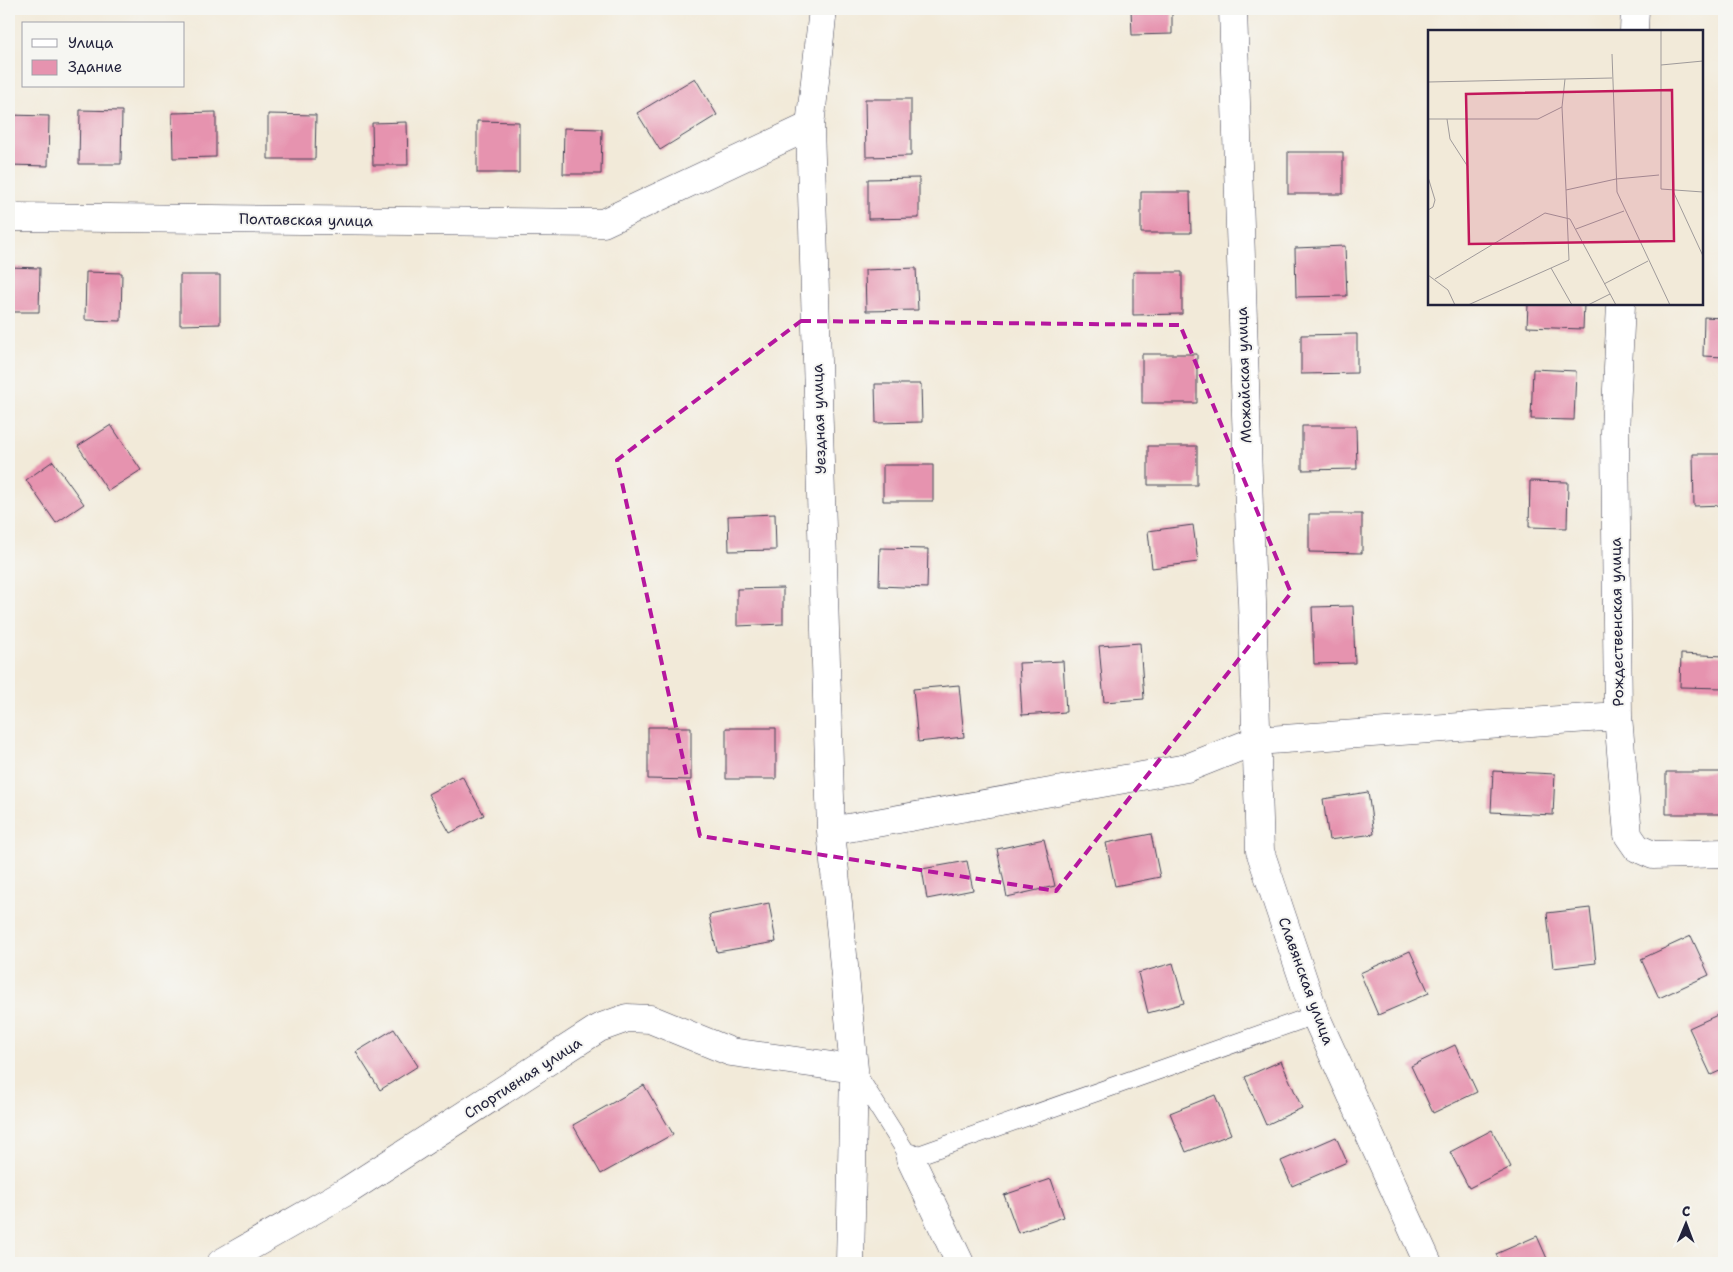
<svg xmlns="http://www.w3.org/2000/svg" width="1733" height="1272" viewBox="0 0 1733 1272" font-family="'Shantell Sans',sans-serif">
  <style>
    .building { fill: #e693af }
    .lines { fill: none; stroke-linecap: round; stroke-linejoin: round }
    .service-casing { stroke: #414053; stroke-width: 19 }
    .minor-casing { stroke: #414053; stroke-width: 29 }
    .service { stroke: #fff; stroke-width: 18 }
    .minor { stroke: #fff; stroke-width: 28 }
    .marked { fill: none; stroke: #b5179e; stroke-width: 4; stroke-dasharray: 10 6; stroke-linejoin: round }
    .labels { text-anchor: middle; stroke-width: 4; stroke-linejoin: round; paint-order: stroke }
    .street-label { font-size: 15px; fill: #22223b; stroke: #f6f6f2 }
    .inset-road { fill: none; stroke: #9f9a9a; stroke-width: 1 }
    .view { fill: #c2185b; fill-opacity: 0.15; stroke: #c2185b; stroke-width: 2.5 }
    .inset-edge { fill: none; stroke: #22223b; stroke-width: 2.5 }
  </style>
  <rect width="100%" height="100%" fill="#f6f6f2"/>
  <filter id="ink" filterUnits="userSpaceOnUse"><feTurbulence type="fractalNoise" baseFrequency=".02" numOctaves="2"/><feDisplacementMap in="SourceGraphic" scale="10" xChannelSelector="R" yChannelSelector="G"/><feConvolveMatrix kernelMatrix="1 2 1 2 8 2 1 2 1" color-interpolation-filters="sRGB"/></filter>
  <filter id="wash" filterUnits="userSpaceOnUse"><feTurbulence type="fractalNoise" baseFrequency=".0096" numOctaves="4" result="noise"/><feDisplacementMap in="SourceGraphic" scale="20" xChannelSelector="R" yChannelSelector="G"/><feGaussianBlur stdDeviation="1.12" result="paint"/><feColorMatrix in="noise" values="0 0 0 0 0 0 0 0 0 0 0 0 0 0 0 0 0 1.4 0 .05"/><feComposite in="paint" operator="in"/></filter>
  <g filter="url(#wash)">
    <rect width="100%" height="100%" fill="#f2ead9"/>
    <g id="blocks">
      <!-- building -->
      <path class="building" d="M 1131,9 L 1172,9 L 1172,34 L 1132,35 Z
        M 695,78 L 717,115 L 660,150 L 637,113 Z
        M 865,99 L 911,99 L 911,156 L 866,157 Z
        M 80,110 L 122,111 L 121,164 L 79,164 Z
        M 216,112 L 216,157 L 173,158 L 172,113 Z
        M 268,114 L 316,115 L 315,159 L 268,159 Z
        M 9,115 L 49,116 L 48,166 L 9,165 Z
        M 477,121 L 519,122 L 519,173 L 477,173 Z
        M 407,122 L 408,165 L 373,165 L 372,123 Z
        M 564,128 L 602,129 L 601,174 L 563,174 Z
        M 1288,152 L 1343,152 L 1343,194 L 1288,194 Z
        M 919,178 L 919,218 L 868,219 L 868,179 Z
        M 1141,192 L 1190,192 L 1191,233 L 1141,233 Z
        M 1345,246 L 1347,296 L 1296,297 L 1295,248 Z
        M 9,267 L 40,268 L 39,312 L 9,312 Z
        M 916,268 L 918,310 L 866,311 L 865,270 Z
        M 86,272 L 122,273 L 121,321 L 85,320 Z
        M 1133,272 L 1182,272 L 1182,314 L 1133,315 Z
        M 180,275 L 220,275 L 220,324 L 180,325 Z
        M 1528,304 L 1584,304 L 1583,329 L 1527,327 Z
        M 1704,317 L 1724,318 L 1724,357 L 1703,356 Z
        M 1357,334 L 1357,373 L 1301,374 L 1301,335 Z
        M 1142,354 L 1197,354 L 1197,403 L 1142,403 Z
        M 1533,369 L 1576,371 L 1574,420 L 1531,419 Z
        M 875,384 L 921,384 L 922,422 L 876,423 Z
        M 111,425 L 141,470 L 108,491 L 78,446 Z
        M 1302,426 L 1356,426 L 1357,469 L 1302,470 Z
        M 1148,446 L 1197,446 L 1197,485 L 1148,485 Z
        M 1693,454 L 1724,454 L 1724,505 L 1694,506 Z
        M 53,461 L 84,504 L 56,523 L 26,480 Z
        M 883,465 L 933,465 L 933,501 L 883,501 Z
        M 1530,481 L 1568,482 L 1567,528 L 1529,527 Z
        M 775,514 L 776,550 L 729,551 L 728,516 Z
        M 1309,514 L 1362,514 L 1362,553 L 1309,552 Z
        M 1193,525 L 1198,562 L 1152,568 L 1148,531 Z
        M 880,548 L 928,549 L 927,588 L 879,586 Z
        M 783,588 L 783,624 L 737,626 L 737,589 Z
        M 1353,606 L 1355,663 L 1314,664 L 1312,607 Z
        M 1140,643 L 1144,699 L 1104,702 L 1099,646 Z
        M 1681,654 L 1724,656 L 1724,688 L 1680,687 Z
        M 1063,661 L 1066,712 L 1022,715 L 1019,663 Z
        M 959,685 L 964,737 L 918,742 L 913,689 Z
        M 648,727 L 691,727 L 691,780 L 648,779 Z
        M 726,728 L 776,728 L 776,779 L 726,779 Z
        M 1493,771 L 1555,774 L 1553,815 L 1491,812 Z
        M 1666,772 L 1724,772 L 1724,814 L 1666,814 Z
        M 462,776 L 484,815 L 450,833 L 428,794 Z
        M 1368,792 L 1374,834 L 1329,840 L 1323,799 Z
        M 1151,834 L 1160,877 L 1115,886 L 1106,843 Z
        M 1044,839 L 1055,886 L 1007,897 L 997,849 Z
        M 967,861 L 973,890 L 927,899 L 922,869 Z
        M 769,903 L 776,942 L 717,952 L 709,915 Z
        M 1590,908 L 1596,963 L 1553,968 L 1547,913 Z
        M 1691,936 L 1709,975 L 1659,998 L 1641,959 Z
        M 1410,951 L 1429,993 L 1378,1015 L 1360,973 Z
        M 1173,963 L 1184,1003 L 1148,1013 L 1138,973 Z
        M 1724,1012 L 1724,1069 L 1711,1075 L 1689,1028 Z
        M 394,1029 L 418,1066 L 380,1090 L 356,1052 Z
        M 1455,1045 L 1477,1092 L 1433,1113 L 1411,1066 Z
        M 1281,1061 L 1302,1108 L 1266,1125 L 1245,1077 Z
        M 644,1085 L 673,1134 L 601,1174 L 573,1125 Z
        M 1215,1095 L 1231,1134 L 1186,1152 L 1170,1113 Z
        M 1492,1130 L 1511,1167 L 1469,1188 L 1450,1152 Z
        M 1336,1137 L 1347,1162 L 1292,1186 L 1281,1161 Z
        M 1051,1179 L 1064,1217 L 1018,1233 L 1004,1195 Z
        M 1537,1236 L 1549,1263 L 1500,1263 L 1496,1254 Z"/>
    </g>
  </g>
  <g filter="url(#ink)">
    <use href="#blocks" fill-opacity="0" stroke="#414053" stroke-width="1"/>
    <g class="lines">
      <defs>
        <path id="service" d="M 855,1071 L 910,1158 L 1315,1015"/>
        <path id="minor" d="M 823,9 L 810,126 L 831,831
          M 1233,9 L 1260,851 L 1315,1015 L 1428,1263
          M 1634,31 L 1635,9
          M 9,217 L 603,223 L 810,126
          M 1621,304 L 1615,432 L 1618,716 L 1628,835 L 1637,848 L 1653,855 L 1724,853
          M 910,1158 L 960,1263
          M 221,1263 L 347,1191 L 599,1028 L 627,1018 L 650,1019 L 731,1052 L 854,1069
          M 850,1263 L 854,1069 L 831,831 L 1187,768 L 1255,741 L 1618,716"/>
      </defs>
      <!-- service casing -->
      <use href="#service" class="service-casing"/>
      <!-- minor casing -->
      <use href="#minor" class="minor-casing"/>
      <!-- service -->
      <use href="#service" class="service"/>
      <!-- minor -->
      <use href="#minor" class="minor"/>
    </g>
  </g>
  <!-- marked area -->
  <path class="marked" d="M 801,321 L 1180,325 L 1291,593 L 1056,891 L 700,836 L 617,460 Z"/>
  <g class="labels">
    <!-- street labels -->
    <g class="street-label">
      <text transform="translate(306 220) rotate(1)" y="5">Полтавская улица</text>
      <text transform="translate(1244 375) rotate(-92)" y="5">Можайская улица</text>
      <text transform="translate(819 419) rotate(-92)" y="5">Уездная улица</text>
      <text transform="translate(1617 622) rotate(-91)" y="5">Рождественская улица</text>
      <text transform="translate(1306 981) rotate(70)" y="5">Славянская улица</text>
      <text transform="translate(523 1078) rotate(-33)" y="5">Спортивная улица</text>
    </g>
  </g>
  <!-- overview -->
  <g transform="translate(1428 30)">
    <rect width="275" height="275" fill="#f2ead9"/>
    <path class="inset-road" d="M 233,0 L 233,159 L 275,162M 184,24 L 189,162 L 242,275M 233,35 L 275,31M 137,49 L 134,77 L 138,160M 0,52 L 184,48M 0,89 L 110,89 L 134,77M 19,89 L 22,109 L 40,137M 0,147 L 7,170 L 5,177 L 0,180M 245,161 L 275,226M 148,199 L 196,181M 123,238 L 144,275M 0,245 L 20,260 L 27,275M 7,249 L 117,183 L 142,189 L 188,275M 176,254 L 220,231M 40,275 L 141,230 L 138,160 L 188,149 L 231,145M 160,275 L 182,264"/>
    <path class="view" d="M 244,60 L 246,211 L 41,214 L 38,64 Z"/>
    <rect width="275" height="275" class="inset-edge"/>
  </g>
  <!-- margin -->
  <rect width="1733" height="1272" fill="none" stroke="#f6f6f2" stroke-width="30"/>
  <!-- legend -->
  <rect x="22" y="22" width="162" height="65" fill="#f6f6f2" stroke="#a1a1a9"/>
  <rect x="32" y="39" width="25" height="8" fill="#ffffff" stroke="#a1a1a9"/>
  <text x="68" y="48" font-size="15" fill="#22223b">Улица</text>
  <rect x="32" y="60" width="25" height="15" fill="#e693af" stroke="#a1a1a9"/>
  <text x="68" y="72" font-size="15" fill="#22223b">Здание</text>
  <!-- north arrow -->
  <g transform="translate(1686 1224) rotate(1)" stroke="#f6f6f2" stroke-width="4" paint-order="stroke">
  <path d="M0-4L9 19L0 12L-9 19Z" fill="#22223b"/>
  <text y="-8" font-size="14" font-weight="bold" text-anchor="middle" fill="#22223b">С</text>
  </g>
</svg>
